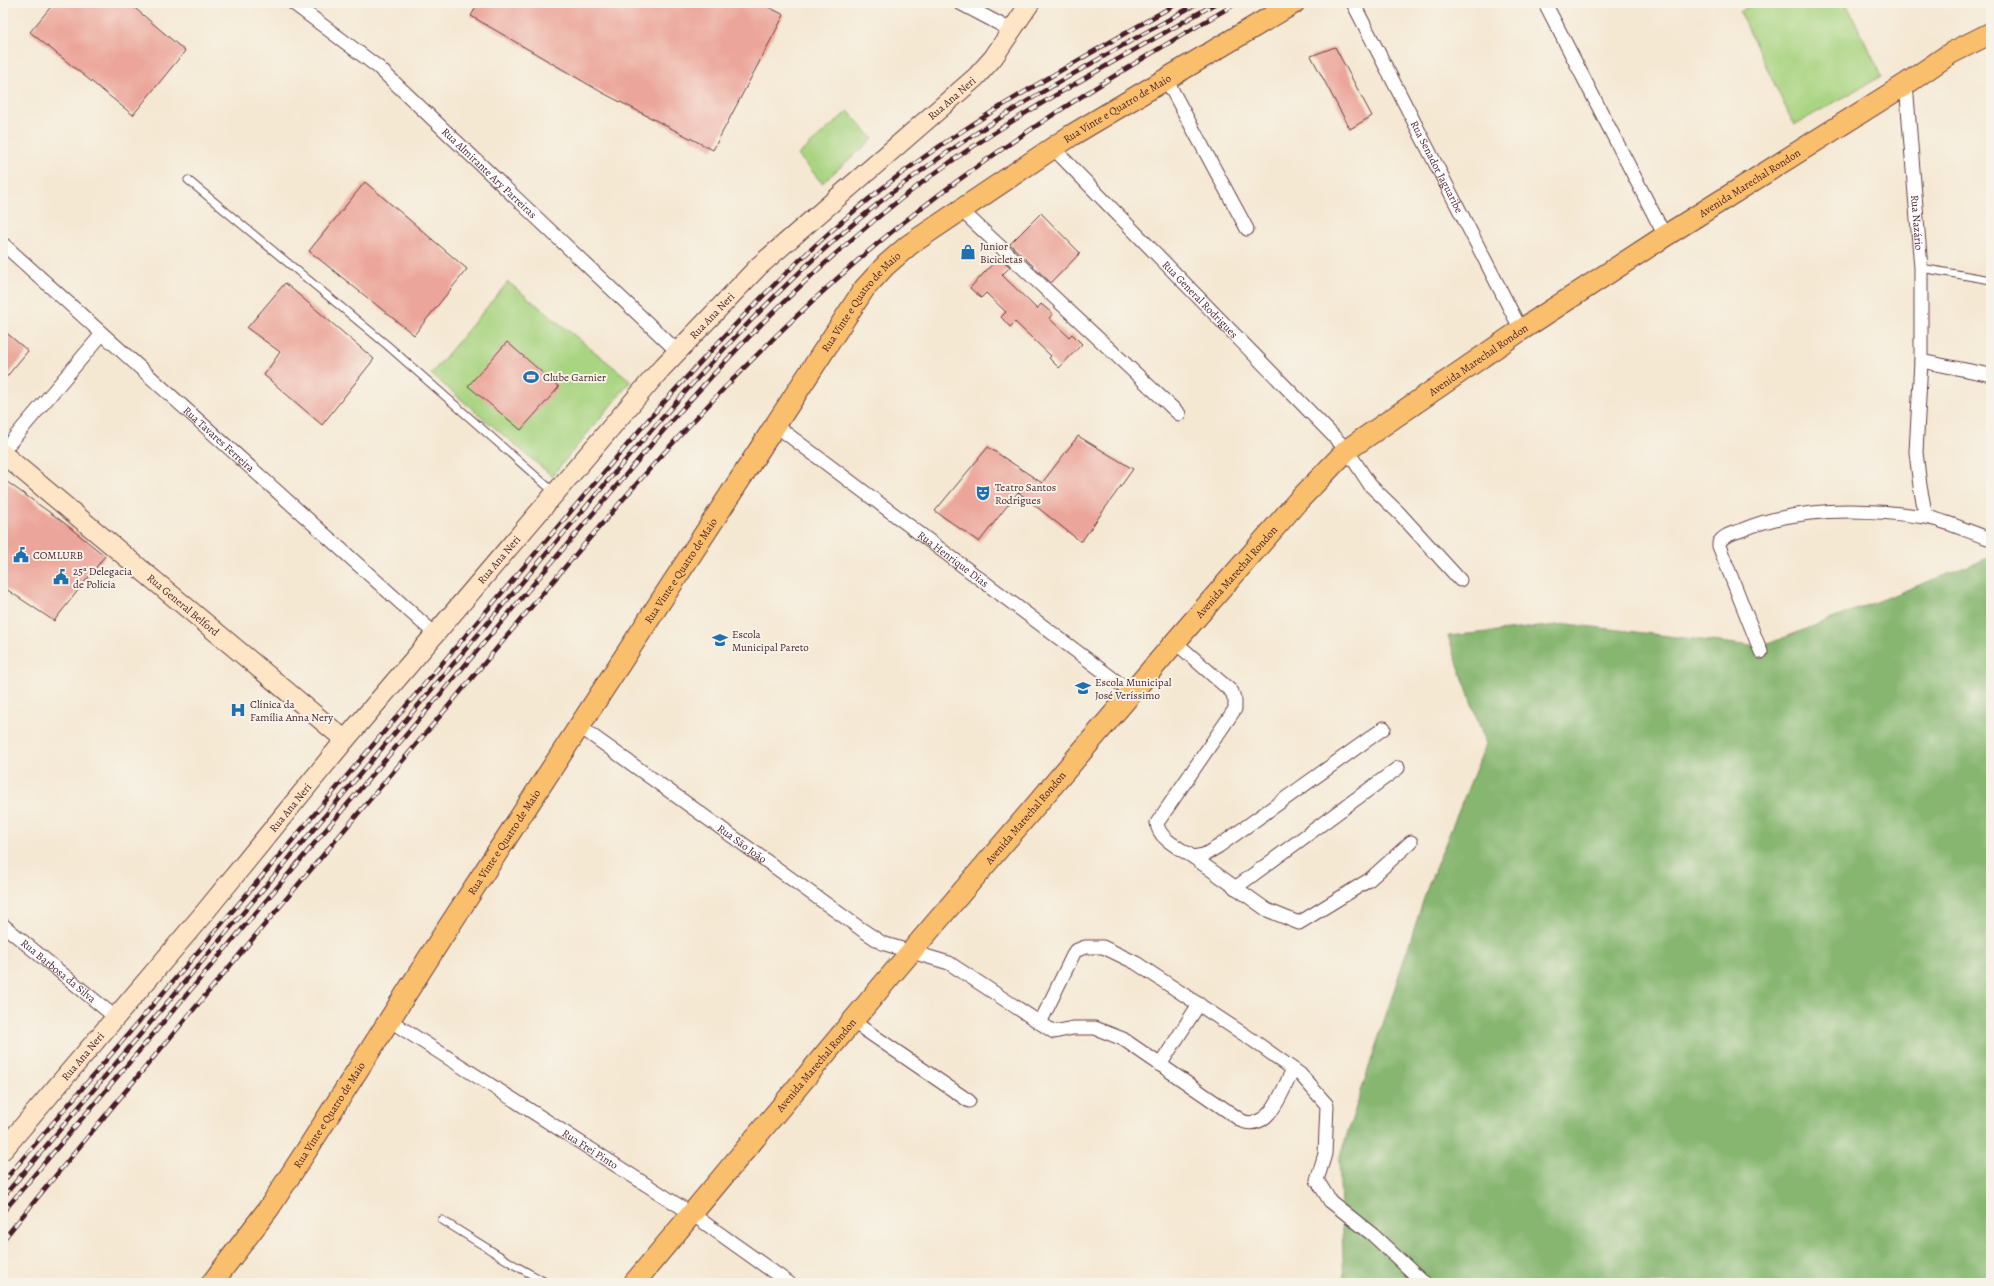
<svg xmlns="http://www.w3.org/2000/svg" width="1994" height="1286" viewBox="0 0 1994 1286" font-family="Alegreya,serif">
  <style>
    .green { fill: #a9d481; stroke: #7a7a56 }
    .forest { fill: #86b66f; stroke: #686a4d }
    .building { fill: #eca59a }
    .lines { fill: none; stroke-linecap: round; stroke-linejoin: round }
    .service-casing { stroke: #643d44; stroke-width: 9 }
    .minor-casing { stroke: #643d44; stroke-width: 15 }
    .secondary-casing { stroke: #643d44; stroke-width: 21 }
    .primary-casing { stroke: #643d44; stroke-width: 23 }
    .service { stroke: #fff; stroke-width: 7 }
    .minor { stroke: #fff; stroke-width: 13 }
    .secondary { stroke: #fde5c5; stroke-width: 19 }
    .primary { stroke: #f9bf6d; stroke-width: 21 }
    .rail-casing { stroke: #4a1f2b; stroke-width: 4.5 }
    .rail { stroke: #f7f3e8; stroke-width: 3; stroke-dasharray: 9; stroke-linecap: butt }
    .labels { text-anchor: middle; stroke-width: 4; stroke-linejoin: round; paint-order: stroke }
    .street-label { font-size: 11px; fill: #4a1f2b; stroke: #f7f3e8 }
    .poi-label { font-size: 11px; fill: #4a1f2b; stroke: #f7f3e8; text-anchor: start }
  </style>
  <rect width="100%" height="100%" fill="#f7f3e8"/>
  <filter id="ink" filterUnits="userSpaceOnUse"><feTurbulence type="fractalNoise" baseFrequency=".025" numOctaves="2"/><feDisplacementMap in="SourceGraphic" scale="8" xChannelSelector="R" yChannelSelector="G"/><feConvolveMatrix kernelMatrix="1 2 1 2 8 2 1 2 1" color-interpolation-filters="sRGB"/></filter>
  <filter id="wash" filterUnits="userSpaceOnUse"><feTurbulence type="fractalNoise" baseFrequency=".012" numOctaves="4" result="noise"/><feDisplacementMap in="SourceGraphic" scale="16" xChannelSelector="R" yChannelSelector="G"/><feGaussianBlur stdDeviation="0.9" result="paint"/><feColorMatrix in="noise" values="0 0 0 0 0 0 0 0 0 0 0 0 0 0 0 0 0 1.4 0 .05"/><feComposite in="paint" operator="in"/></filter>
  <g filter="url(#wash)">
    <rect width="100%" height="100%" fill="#f5e8d3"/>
    <!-- green -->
    <path class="green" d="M 1754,3 L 1846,3 L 1882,76 L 1794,125 L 1740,12 Z
      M 848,111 L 873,139 L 822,183 L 798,155 Z
      M 508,282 L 631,381 L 552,476 L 431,374 Z"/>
    <!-- forest -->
    <path class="forest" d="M 1991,557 L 1991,1283 L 1344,1283 L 1339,1159 L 1428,886 L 1486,744 L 1448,636 L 1568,624 L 1760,647 Z"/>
    <g id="blocks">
      <!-- building -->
      <path class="building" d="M 54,3 L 129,3 L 185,51 L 133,115 L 30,32 Z
        M 478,3 L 761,3 L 784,15 L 713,150 L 603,93 L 471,16 Z
        M 1335,47 L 1372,116 L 1350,129 L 1311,56 Z
        M 365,182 L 467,269 L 414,335 L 309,251 Z
        M 1041,213 L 1080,253 L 1051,283 L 1010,244 Z
        M 999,257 L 1010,267 L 1002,275 L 1037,309 L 1041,304 L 1053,314 L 1049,318 L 1069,337 L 1072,334 L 1082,344 L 1059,368 L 1049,358 L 1051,356 L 1015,322 L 1010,327 L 1001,317 L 1006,312 L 986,293 L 981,298 L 970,288 Z
        M 285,283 L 374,359 L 322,425 L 264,375 L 280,352 L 247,328 Z
        M 3,330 L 28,351 L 3,381 Z
        M 507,342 L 559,387 L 521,430 L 468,386 Z
        M 1078,436 L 1133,469 L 1081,542 L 1018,492 L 979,542 L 935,511 L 988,447 L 1042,483 Z
        M 3,479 L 63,522 L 105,556 L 54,621 L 3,587 Z"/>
    </g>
  </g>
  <g filter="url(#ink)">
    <use href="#blocks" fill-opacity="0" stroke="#643d44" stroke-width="1"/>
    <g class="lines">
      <defs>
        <path id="service" d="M 188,180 L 387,345 L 555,493
          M 1921,268 L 1991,280
          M 442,1220 L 516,1266 L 547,1283"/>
        <g id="minor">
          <path id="s1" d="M 293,3 L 378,67 L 677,351"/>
          <path d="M 960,3 L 1011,30"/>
          <path id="s2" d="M 1353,3 L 1521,330"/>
          <path d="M 1545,3 L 1665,236"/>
          <path d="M 1166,79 L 1247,229"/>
          <path id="s3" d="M 1906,84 L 1921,268 L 1921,361 L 1916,452 L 1920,486 L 1926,517"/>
          <path id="s4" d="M 1053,148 L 1347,450 L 1370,485 L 1400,514 L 1460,580"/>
          <path d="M 961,210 L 1179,414"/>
          <path id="s5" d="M 3,244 L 435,634"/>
          <path d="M 1921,361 L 1991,375"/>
          <path id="s6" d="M 775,425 L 1132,693"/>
          <path d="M 3,451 L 102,334"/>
          <path d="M 1175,642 L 1232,692 L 1235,701 L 1235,709 L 1157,823 C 1158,839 1181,849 1193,857 L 1204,855 L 1219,846 L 1384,728"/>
          <path d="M 1761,652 L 1719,546 L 1719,543 C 1723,535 1734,533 1742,530 C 1799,506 1865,508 1925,517 C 1945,520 1971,533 1991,539"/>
          <path id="s7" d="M 579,726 L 861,929 L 882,943 L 949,963 L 1054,1032 L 1073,1028 L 1095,1028 L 1123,1039 L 1242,1121 C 1270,1132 1283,1089 1293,1069"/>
          <path d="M 1193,857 L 1267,910 L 1299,923 L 1369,880 L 1411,842"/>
          <path d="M 1235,888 L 1398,768"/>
          <path id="s8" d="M 3,925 L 115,1017"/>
          <path id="s9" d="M 389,1020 L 692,1214 L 789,1283"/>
          <path d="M 852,1021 L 969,1101"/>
          <path d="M 1040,1023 L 1075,951 L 1085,947 L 1103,947 L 1136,963 L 1251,1039 L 1300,1074 L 1327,1105 L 1325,1154 L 1317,1180 L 1330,1201 L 1373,1235 L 1424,1283"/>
          <path d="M 1160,1065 L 1199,1004"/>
        </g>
        <g id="secondary">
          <path id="s10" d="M 3,454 L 345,740"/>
          <path id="s11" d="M 3,1150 L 205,912 L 345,740 L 660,370 L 759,266 L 976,77 L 993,58 L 1030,3"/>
        </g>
        <g id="primary">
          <path id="s12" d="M 212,1283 L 269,1208 L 310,1145 L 442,937 L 864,289 L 886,265 L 909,245 L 1023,168 L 1072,135 L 1294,3"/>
          <path id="s13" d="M 634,1283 L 881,987 L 1175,642 L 1297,502 L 1347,450 L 1521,330 L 1665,236 L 1906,84 L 1951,53 L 1991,33"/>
        </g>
      </defs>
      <!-- service casing -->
      <use href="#service" class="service-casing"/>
      <!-- minor casing -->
      <use href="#minor" class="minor-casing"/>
      <!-- secondary casing -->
      <use href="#secondary" class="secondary-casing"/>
      <!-- primary casing -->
      <use href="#primary" class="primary-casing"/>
      <!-- service -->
      <use href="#service" class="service"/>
      <!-- minor -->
      <use href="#minor" class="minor"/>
      <!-- secondary -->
      <use href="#secondary" class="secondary"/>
      <!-- primary -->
      <use href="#primary" class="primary"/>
      <defs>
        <path id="rail" d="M 3,1182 L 649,419 C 717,343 786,267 865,202 C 960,124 1071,65 1178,3
          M 3,1197 L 617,470 C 693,382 769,294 858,220 C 961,133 1082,69 1198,3
          M 3,1212 L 656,439 C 736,346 821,259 919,185 C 1011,115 1116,62 1216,3
          M 3,1240 C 150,1059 301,882 451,703 C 581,548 709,388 864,255 C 978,157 1107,78 1237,3"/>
      </defs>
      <!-- rail casing -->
      <use href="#rail" class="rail-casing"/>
      <!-- rail -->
      <use href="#rail" class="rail"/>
    </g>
  </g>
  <!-- icons -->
  <defs>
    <symbol id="shop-bare" viewBox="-9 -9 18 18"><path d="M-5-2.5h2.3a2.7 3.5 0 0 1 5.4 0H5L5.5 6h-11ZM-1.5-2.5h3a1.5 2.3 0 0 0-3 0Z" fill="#1f6fb2" stroke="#f7f3e8" stroke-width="2.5" paint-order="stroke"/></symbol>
    <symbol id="stadium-bare" viewBox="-9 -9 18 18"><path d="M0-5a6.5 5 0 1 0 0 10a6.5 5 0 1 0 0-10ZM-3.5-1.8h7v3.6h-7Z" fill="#1f6fb2" stroke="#f7f3e8" stroke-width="2.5" paint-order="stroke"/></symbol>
    <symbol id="theatre-bare" viewBox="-9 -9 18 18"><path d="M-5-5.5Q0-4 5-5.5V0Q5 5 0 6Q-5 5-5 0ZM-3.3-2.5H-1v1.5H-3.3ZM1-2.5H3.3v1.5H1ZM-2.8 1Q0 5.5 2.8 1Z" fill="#1f6fb2" stroke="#f7f3e8" stroke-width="2.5" paint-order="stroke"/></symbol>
    <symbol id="civic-bare" viewBox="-9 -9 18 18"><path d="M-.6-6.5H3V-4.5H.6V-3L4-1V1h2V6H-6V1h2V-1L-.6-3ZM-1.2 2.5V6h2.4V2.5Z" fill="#1f6fb2" stroke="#f7f3e8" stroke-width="2.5" paint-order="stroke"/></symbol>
    <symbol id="school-bare" viewBox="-9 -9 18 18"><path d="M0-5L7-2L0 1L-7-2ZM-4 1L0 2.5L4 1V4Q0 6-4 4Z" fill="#1f6fb2" stroke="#f7f3e8" stroke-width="2.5" paint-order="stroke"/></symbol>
    <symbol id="hospital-bare" viewBox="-9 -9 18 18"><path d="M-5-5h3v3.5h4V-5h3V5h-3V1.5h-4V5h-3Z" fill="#1f6fb2" stroke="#f7f3e8" stroke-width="2.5" paint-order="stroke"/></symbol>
  </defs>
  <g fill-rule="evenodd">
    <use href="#shop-bare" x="957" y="241" width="22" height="22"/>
    <use href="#stadium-bare" x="520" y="366" width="22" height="22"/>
    <use href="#theatre-bare" x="972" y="482" width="22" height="22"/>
    <use href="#civic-bare" x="10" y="544" width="22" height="22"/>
    <use href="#civic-bare" x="50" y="566" width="22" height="22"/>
    <use href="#school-bare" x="709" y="629" width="22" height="22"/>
    <use href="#school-bare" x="1072" y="677" width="22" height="22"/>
    <use href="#hospital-bare" x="227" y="699" width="22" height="22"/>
  </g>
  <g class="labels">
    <!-- street labels -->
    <g class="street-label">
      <text dy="4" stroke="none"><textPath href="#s11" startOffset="1419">Rua Ana Neri</textPath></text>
      <text dy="4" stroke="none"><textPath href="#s12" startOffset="1501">Rua Vinte e Quatro de Maio</textPath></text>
      <text dy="4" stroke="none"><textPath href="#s2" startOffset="184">Rua Senador Jaguaribe</textPath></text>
      <text dy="4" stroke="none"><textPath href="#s1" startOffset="260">Rua Almirante Ary Parreiras</textPath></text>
      <text dy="4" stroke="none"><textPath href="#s13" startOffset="1580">Avenida Marechal Rondon</textPath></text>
      <text dy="4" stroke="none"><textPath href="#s3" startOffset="139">Rua Nazário</textPath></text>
      <text dy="4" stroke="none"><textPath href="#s4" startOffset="211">Rua General Rodrigues</textPath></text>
      <text dy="4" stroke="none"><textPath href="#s12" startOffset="1177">Rua Vinte e Quatro de Maio</textPath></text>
      <text dy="4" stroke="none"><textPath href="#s11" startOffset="1095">Rua Ana Neri</textPath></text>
      <text dy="4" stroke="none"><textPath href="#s13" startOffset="1256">Avenida Marechal Rondon</textPath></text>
      <text dy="4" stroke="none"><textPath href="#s5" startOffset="291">Rua Tavares Ferreira</textPath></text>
      <text dy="4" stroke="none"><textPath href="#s11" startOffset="771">Rua Ana Neri</textPath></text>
      <text dy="4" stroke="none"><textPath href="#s6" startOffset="223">Rua Henrique Dias</textPath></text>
      <text dy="4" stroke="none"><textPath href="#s12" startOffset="853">Rua Vinte e Quatro de Maio</textPath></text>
      <text dy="4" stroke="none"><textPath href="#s13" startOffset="932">Avenida Marechal Rondon</textPath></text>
      <text dy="4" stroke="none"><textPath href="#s10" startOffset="235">Rua General Belford</textPath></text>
      <text dy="4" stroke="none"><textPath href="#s11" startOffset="447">Rua Ana Neri</textPath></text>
      <text dy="4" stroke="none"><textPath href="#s13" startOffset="608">Avenida Marechal Rondon</textPath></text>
      <text dy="4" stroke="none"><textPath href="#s12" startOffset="529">Rua Vinte e Quatro de Maio</textPath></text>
      <text dy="4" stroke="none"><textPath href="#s7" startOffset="201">Rua São João</textPath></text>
      <text dy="4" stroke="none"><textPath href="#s8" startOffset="72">Rua Barbosa da Silva</textPath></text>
      <text dy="4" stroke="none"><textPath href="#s11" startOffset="123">Rua Ana Neri</textPath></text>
      <text dy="4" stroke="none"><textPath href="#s13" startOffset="284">Avenida Marechal Rondon</textPath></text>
      <text dy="4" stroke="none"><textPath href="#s12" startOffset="205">Rua Vinte e Quatro de Maio</textPath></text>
      <text dy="4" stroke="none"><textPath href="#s9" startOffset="239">Rua Frei Pinto</textPath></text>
    </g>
    <!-- poi labels -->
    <g class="poi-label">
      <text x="980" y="250">Junior<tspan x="980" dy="13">Bicicletas</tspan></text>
      <text x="543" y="381">Clube Garnier</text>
      <text x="995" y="491">Teatro Santos<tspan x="995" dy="13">Rodrigues</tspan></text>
      <text x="33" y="559">COMLURB</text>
      <text x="73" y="575">25ª Delegacia<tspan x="73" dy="13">de Polícia</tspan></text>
      <text x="732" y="638">Escola<tspan x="732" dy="13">Municipal Pareto</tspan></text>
      <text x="1095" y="686">Escola Municipal<tspan x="1095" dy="13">José Veríssimo</tspan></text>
      <text x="250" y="708">Clínica da<tspan x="250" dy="13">Família Anna Nery</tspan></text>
    </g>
  </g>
  <!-- margin -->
  <rect width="1994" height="1286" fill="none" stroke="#f7f3e8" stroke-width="16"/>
</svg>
